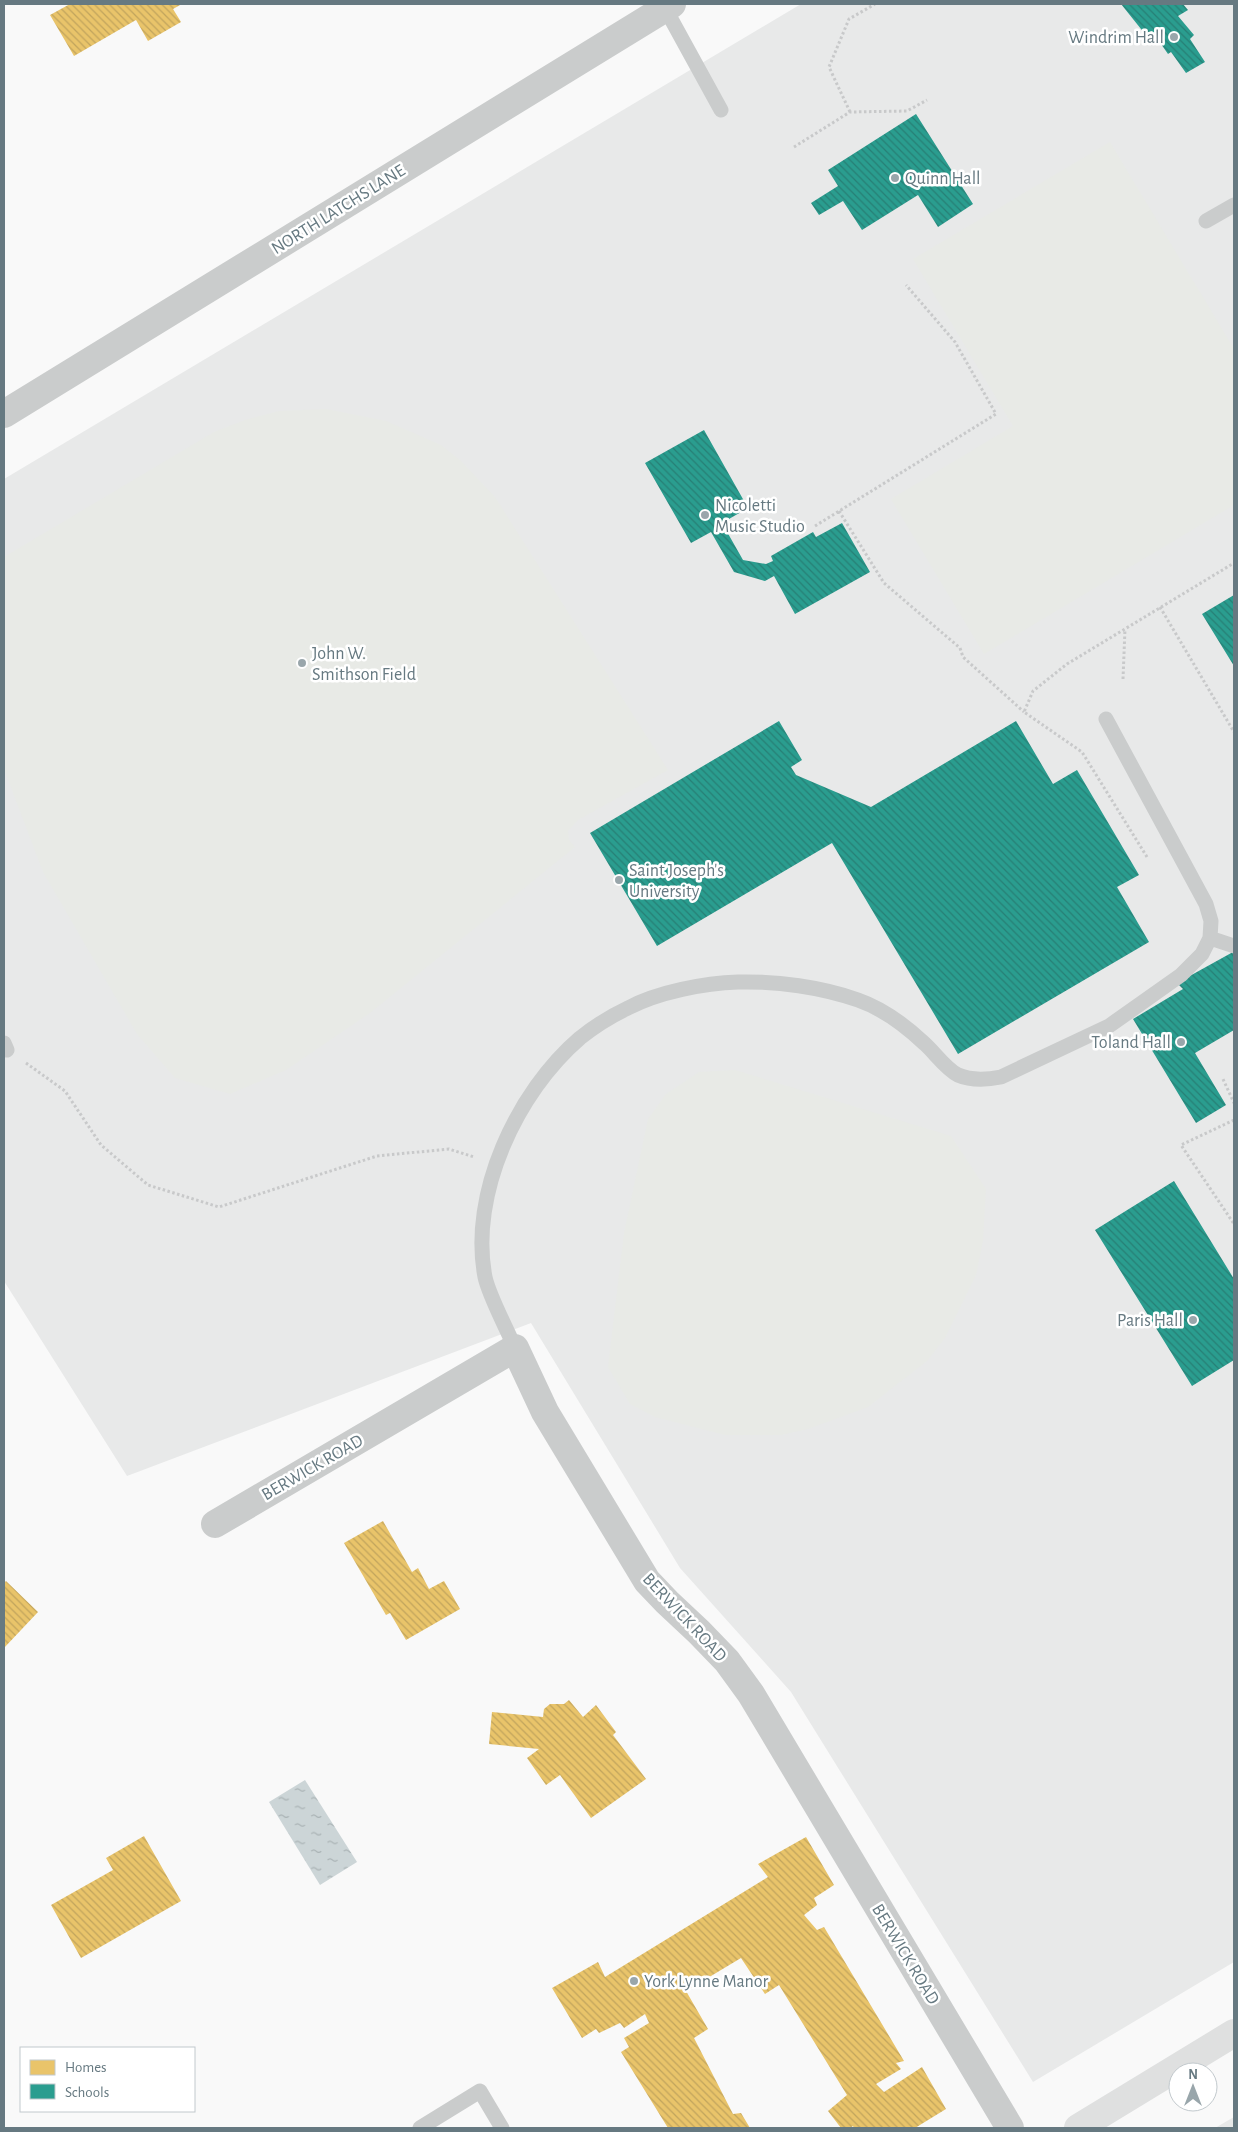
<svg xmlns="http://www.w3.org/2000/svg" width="1238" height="2132" viewBox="0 0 1238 2132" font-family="'Alegreya Sans',sans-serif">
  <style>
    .built { fill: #e8e9e9 }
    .park { fill: #e8eae6 }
    .water { fill: url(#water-ripples) }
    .homes { fill: url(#homes-back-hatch) }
    .schools { fill: url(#schools-back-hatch) }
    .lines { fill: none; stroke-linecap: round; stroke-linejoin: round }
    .path { stroke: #c8c9ca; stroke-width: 3; stroke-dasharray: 2.5 2.5; stroke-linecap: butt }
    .lane { stroke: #cacccc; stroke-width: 15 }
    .street { stroke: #cacccc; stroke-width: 28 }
    .highway { stroke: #dfe0e0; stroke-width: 28 }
    .poi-dot { fill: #99a6ab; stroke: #fff; stroke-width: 2 }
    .labels { text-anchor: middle; stroke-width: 5; stroke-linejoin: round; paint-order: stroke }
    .poi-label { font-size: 18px; fill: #667981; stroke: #fff; text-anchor: start }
    .street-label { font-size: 18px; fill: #667981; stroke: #fff }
  </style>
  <defs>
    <pattern id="water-ripples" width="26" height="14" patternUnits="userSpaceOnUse" patternTransform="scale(1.25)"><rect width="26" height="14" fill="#ccd5d7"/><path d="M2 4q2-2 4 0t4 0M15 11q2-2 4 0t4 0" fill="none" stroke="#a9b2b4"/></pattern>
    <pattern id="homes-back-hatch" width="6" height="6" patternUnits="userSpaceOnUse" patternTransform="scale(1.25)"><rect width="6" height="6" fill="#e9c46a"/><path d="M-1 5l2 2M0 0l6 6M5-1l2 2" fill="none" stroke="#c1a45d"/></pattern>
    <pattern id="schools-back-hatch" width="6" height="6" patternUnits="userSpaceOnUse" patternTransform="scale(1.25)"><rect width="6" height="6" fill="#2a9d8f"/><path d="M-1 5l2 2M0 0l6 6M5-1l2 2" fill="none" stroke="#277f75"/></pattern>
  </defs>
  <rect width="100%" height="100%" fill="#f9f9f9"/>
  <!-- built -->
  <path class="built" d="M 801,4 L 1234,4 L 1234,1962 L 1033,2082 L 791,1692 L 680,1568 L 531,1323 L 127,1476 L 4,1281 L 4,479 Z
    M 1234,2117 L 1234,2128 L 1215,2128 Z"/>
  <!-- park -->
  <path class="park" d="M 1110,142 L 1234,349 L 1234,505 L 984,654 L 891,499 L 1013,426 L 913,259 Z
    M 326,409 L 386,421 L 441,445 L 461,461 L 495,497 L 668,770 L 578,820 L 568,831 L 569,840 L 575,847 L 370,1013 L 286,1070 L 230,1094 L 175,1078 L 137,1034 L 43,872 L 4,769 L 4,557 L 214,432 L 245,420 L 279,411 Z
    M 735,1070 L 951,1136 L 986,1189 L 983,1241 L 976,1275 L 945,1338 L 927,1361 L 868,1407 L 808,1429 L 781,1435 L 725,1435 L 655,1417 L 630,1404 L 608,1367 L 624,1233 L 648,1119 L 666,1094 L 699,1072 Z"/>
  <!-- water -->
  <path class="water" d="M 305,1780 L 357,1862 L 320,1885 L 269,1802 Z"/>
  <!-- homes -->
  <path class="homes" d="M 70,4 L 182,4 L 173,9 L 181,22 L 148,41 L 136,20 L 74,56 L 50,15 Z
    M 383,1521 L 412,1572 L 418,1568 L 429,1589 L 444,1581 L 460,1609 L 406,1640 L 390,1613 L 386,1615 L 344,1543 Z
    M 6,1581 L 38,1612 L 4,1648 L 4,1583 Z
    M 569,1700 L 583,1717 L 596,1705 L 616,1732 L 613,1735 L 646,1779 L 591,1818 L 560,1775 L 546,1785 L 527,1758 L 539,1749 L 489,1744 L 492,1712 L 543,1717 L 544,1709 L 550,1704 L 564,1704 Z
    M 144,1836 L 181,1901 L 81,1958 L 51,1905 L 113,1870 L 106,1858 Z
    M 806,1837 L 834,1885 L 814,1898 L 817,1905 L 804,1915 L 817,1930 L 824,1927 L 904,2061 L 896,2063 L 901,2069 L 876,2084 L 884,2092 L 922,2067 L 946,2109 L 915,2128 L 854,2128 L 853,2126 L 850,2128 L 841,2128 L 828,2111 L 847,2095 L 779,1985 L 765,1994 L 741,1958 L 686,1991 L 708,2029 L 694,2038 L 733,2114 L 741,2113 L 750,2128 L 668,2128 L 621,2052 L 629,2047 L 624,2038 L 649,2023 L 645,2014 L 624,2028 L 620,2023 L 599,2033 L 596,2029 L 582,2038 L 552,1988 L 598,1962 L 605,1977 L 768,1877 L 758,1864 Z"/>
  <!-- schools -->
  <path class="schools" d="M 1121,4 L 1183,4 L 1188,10 L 1178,16 L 1194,35 L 1190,39 L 1205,62 L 1186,73 L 1171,52 L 1168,54 L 1152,31 L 1145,34 Z
    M 916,114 L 973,204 L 938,227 L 918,195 L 862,230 L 843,201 L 819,215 L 811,203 L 838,186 L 828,170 Z
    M 704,430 L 748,508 L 722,523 L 743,560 L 766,564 L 773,561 L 771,556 L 813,532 L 816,537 L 842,523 L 870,572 L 795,614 L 774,576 L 765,581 L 734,572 L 711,532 L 691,543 L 645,463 Z
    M 1234,595 L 1234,666 L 1202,614 Z
    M 779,721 L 802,760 L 791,767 L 796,775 L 871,807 L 1016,721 L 1053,784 L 1077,770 L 1139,875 L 1117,887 L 1149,942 L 958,1054 L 832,843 L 657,946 L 590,833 Z
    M 1233,952 L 1234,1030 L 1195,1053 L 1226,1105 L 1196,1123 L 1133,1019 L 1183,989 L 1177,983 Z
    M 1174,1181 L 1234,1279 L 1234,1360 L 1192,1386 L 1095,1230 Z"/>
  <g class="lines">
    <!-- path -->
    <path class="path" d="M 850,112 L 829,67 L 849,19 L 875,4
      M 794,147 L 850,112 L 907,111 L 927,100
      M 839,511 L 884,583 L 960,648 L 963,657 L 1024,712
      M 815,526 L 996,414 L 955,342 L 906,285
      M 1160,607 L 1234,732
      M 1123,679 L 1125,629
      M 1147,857 L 1082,752 L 1024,712 L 1033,691 L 1067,664 L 1234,563
      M 26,1063 L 65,1091 L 101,1145 L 148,1185 L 219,1207 L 377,1156 L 449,1149 L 474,1157
      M 1223,1079 L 1234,1103
      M 1234,1120 L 1181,1145 L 1234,1224"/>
    <!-- lane -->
    <path class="lane" d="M 665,8 L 721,110
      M 1206,221 L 1234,205
      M 1210,938 L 1234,946
      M 4,1043 L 7,1050
      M 515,1348 C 507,1329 489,1296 485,1277 C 469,1194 517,1092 580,1038 C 595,1026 611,1016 628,1008 C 658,992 705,983 738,982 C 777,981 821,987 858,1000 C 884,1009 906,1026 925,1044 C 935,1053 946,1069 958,1075 C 972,1081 986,1080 1001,1077 L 1109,1026 L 1181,975 L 1202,954 L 1210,938 L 1211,921 L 1206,904 L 1106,719
      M 420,2128 L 480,2091 L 502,2128"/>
    <!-- street -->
    <path class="street" d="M 4,414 L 672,4
      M 215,1524 L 515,1348 L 545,1412 L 647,1581 L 667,1602 L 699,1632 L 727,1661 L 751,1694 L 1010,2128"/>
    <!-- highway -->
    <path class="highway" d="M 1078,2128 L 1234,2033"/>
  </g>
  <!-- markers -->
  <g class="poi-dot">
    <circle cx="1174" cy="37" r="5"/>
    <circle cx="895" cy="178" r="5"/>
    <circle cx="705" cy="515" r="5"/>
    <circle cx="302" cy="663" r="5"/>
    <circle cx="619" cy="880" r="5"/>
    <circle cx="1181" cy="1042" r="5"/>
    <circle cx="1193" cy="1320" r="5"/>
    <circle cx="634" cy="1981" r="5"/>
  </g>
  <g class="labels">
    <!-- poi labels -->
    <g class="poi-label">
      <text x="1164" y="43" text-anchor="end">Windrim Hall</text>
      <text x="905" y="184">Quinn Hall</text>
      <text x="715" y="511">Nicoletti<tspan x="715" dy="21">Music Studio</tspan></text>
      <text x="312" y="659">John W.<tspan x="312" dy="21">Smithson Field</tspan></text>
      <text x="629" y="876">Saint Joseph's<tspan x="629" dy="21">University</tspan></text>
      <text x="1171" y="1048" text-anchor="end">Toland Hall</text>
      <text x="1183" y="1326" text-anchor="end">Paris Hall</text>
      <text x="644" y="1987">York Lynne Manor</text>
    </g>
    <!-- street labels -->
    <g class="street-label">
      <text transform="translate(338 209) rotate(-32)" y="6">NORTH LATCHS LANE</text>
      <text transform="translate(312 1467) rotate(-30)" y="6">BERWICK ROAD</text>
      <text transform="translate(685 1617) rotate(47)" y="6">BERWICK ROAD</text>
      <text transform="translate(906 1954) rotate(59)" y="6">BERWICK ROAD</text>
    </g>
  </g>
  <!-- border -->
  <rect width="1238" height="2132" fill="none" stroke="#667981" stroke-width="10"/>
  <!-- legend -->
  <rect x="20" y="2047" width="175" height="65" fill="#ffffff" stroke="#c2c9cd"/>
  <rect x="30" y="2060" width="25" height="15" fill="#e9c46a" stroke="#c2c9cd"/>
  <text x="65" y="2072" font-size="15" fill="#667981">Homes</text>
  <rect x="30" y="2084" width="25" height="15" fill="#2a9d8f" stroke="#c2c9cd"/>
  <text x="65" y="2097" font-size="15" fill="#667981">Schools</text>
  <!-- north arrow -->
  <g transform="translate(1193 2087)"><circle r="24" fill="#ffffff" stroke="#c2c9cd"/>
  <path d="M0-4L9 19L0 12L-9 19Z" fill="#99a6ab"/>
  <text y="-8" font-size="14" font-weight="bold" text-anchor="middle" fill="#667981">N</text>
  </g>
</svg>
